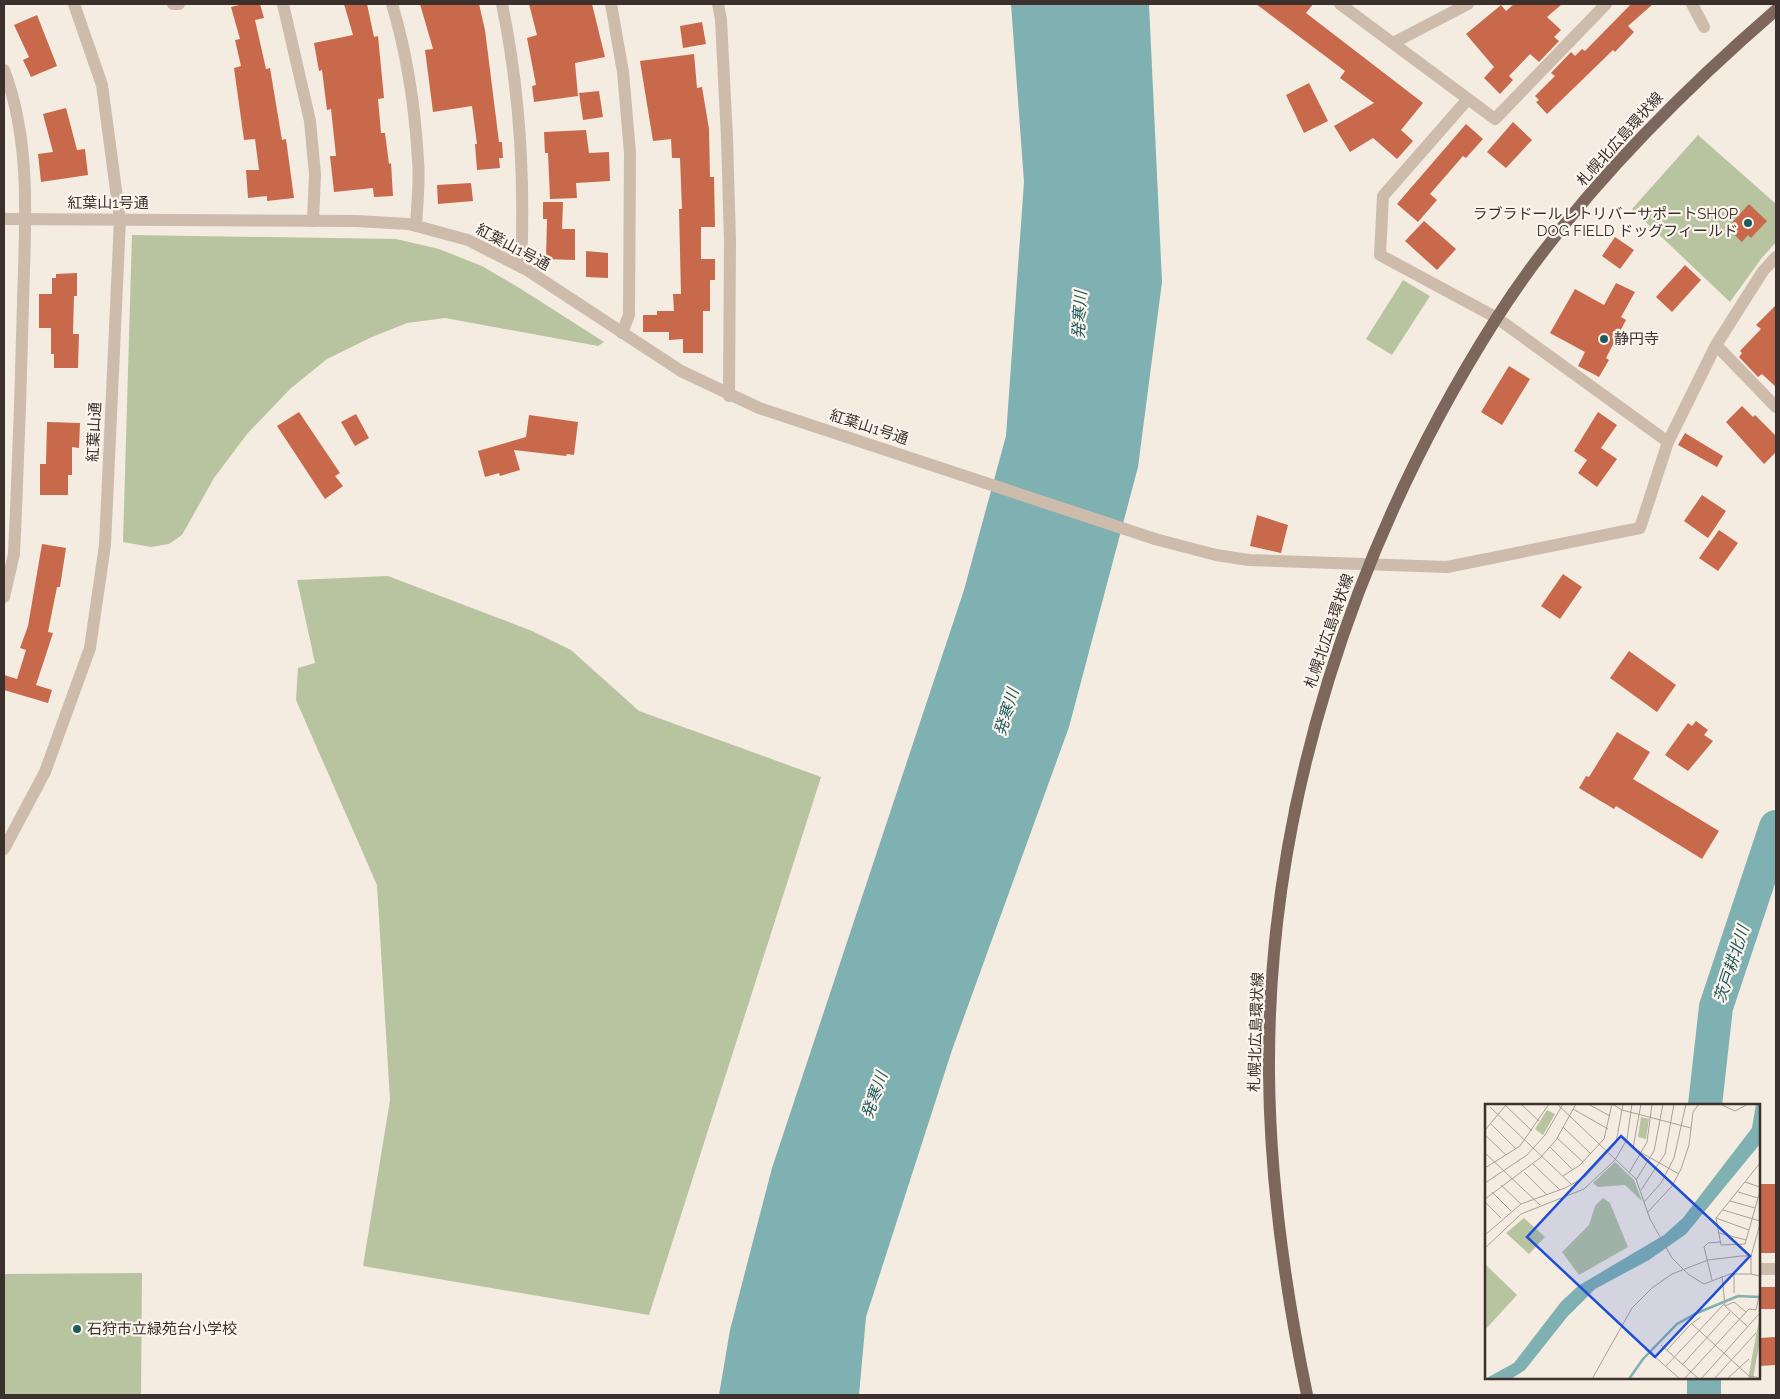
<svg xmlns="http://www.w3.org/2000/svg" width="1780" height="1399" viewBox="0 0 1780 1399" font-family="Raleway,'Noto Sans JP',sans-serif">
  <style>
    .green { fill: #b8c4a0 }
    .water { fill: #7fb0b2 }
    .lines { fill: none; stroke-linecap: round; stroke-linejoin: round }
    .river { stroke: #7fb0b2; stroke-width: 34 }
    .building { fill: #c8694b }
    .minor { stroke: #cdbbac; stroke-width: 12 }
    .tertiary { stroke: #cdbbac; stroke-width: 12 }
    .primary { stroke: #7d675c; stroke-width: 12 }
    .poi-dot { fill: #1f5a5e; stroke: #fbf5ee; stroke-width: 2 }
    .labels { text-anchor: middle; stroke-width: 4.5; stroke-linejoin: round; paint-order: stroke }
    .street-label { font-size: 15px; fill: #3b302b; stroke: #fbf5ee }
    .poi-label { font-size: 15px; fill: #3b302b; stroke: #fbf5ee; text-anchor: start }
    .water-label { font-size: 16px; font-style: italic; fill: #1f5a5e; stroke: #fbf5ee }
    .inset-river { fill: none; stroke: #7fb0b2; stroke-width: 2.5 }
    .inset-road { fill: none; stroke: #aaa098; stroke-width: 1 }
    .view { fill: #1d4ed8; fill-opacity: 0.15; stroke: #1d4ed8; stroke-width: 2.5 }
    .inset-edge { fill: none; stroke: #3b302b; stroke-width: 2.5 }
  </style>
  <rect width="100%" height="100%" fill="#f4ebe1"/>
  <!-- green -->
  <path class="green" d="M 1698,135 L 1776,204 L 1776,242 L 1761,259 L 1730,302 L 1632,209 Z
    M 132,235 L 396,239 L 439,249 L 482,266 L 521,289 L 604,342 L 598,346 L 445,318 L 407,323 L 372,337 L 327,359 L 290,389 L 247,434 L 214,478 L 182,535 L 169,544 L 151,547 L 123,542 Z
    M 1403,280 L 1430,296 L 1392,355 L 1366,339 Z
    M 388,576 L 532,631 L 571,650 L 639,711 L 821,777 L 649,1315 L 363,1266 L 390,1100 L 377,885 L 296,700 L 298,668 L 315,663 L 297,580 Z
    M 142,1273 L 141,1395 L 4,1395 L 4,1274 Z"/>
  <!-- water -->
  <path class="water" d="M 1011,4 L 1149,4 L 1162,282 L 1138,467 L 1069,727 L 952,1050 L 866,1317 L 859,1395 L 719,1395 L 730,1330 L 772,1168 L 964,590 L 1006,436 L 1024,182 Z"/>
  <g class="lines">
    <!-- river -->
    <path class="river" d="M 1705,1105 L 1716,1007 L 1776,827
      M 1704,1395 L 1704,1378"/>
  </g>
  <!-- building -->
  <path class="building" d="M 243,4 L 260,4 L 264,18 L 255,20 L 266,69 L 270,68 L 282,140 L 286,139 L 294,198 L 267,201 L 267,196 L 248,198 L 246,170 L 259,170 L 255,139 L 244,140 L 234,68 L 241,66 L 235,40 L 240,39 L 231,7 Z
    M 344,4 L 367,4 L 374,37 L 378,36 L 384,98 L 378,99 L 381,133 L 385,133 L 389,164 L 391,163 L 393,196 L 374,197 L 373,188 L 334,192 L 330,156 L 336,156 L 331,109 L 327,110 L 322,70 L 319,71 L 314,43 L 353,35 Z
    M 420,4 L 479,4 L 485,30 L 499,142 L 502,142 L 503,158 L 499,158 L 500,168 L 477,170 L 475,144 L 477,144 L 472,106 L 433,112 L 425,50 L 433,49 Z
    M 529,4 L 592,4 L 605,57 L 575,63 L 578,96 L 534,102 L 532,86 L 536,85 L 527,38 L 537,35 Z
    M 1256,4 L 1313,4 L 1306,13 L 1423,103 L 1401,130 L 1413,141 L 1397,159 L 1373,138 L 1350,152 L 1334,126 L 1374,103 L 1340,78 L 1345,71 Z
    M 1514,4 L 1562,4 L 1547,17 L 1561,30 L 1554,37 L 1559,41 L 1539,62 L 1530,54 L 1509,76 L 1513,80 L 1500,94 L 1484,78 L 1494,67 L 1466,34 L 1501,5 L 1506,11 Z
    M 1631,4 L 1653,4 L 1628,26 L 1634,32 L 1615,52 L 1613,50 L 1547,114 L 1536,102 L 1539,100 L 1535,96 L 1555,76 L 1551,73 L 1571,52 L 1575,56 L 1582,49 L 1585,51 Z
    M 37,15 L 57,66 L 31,77 L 23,60 L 29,57 L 14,25 Z
    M 702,22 L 706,44 L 683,48 L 680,26 Z
    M 694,54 L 697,88 L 702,87 L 709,129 L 710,177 L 714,177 L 715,227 L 701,227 L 701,259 L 715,259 L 715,280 L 710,280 L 710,311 L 703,311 L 703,353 L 683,353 L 683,339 L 669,340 L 669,332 L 643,332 L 643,315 L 657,315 L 657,311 L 674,311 L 673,294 L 681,294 L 679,209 L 682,209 L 680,158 L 672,158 L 671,139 L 653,141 L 640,61 Z
    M 1309,83 L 1328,121 L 1304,133 L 1286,95 Z
    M 599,91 L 603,117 L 583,120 L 579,93 Z
    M 66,108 L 77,150 L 85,149 L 88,175 L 41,182 L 38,154 L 53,152 L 43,114 Z
    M 1513,122 L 1532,140 L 1506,168 L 1487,152 Z
    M 1466,124 L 1483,139 L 1466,158 L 1463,156 L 1430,194 L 1437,200 L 1418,222 L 1397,204 Z
    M 586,130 L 589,153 L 609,152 L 610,181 L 576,183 L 577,198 L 550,199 L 548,153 L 545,153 L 544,132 Z
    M 471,183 L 473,201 L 438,204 L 437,185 Z
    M 543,202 L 563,202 L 562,229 L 575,229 L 575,260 L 546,259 L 547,219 L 543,219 Z
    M 1749,204 L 1767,221 L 1751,238 L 1748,235 L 1742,242 L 1727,228 Z
    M 1424,221 L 1456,249 L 1437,270 L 1405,241 Z
    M 1615,237 L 1634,250 L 1620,269 L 1602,256 Z
    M 586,251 L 608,253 L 608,278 L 586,277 Z
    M 1685,265 L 1701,280 L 1672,312 L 1656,297 Z
    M 77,273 L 77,296 L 74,296 L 73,334 L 79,334 L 78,368 L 54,368 L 54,354 L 51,354 L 51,328 L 39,328 L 39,294 L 52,294 L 52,278 L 56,278 L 56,274 Z
    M 1616,283 L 1635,292 L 1621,317 L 1626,320 L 1606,358 L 1609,360 L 1599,377 L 1578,366 L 1585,352 L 1550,333 L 1575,289 L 1604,305 Z
    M 1776,305 L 1776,387 L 1762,374 L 1758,377 L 1739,357 L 1742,353 L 1740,351 L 1761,329 L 1756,325 Z
    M 1509,366 L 1530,379 L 1502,425 L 1481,412 Z
    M 1742,406 L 1753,417 L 1755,415 L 1776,436 L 1776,452 L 1764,464 L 1726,422 Z
    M 299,412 L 340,473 L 335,476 L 343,486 L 325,499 L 277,426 Z
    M 1598,412 L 1617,425 L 1601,448 L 1617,459 L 1597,487 L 1578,473 L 1587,460 L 1574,451 Z
    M 356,414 L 369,438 L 355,446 L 341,422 Z
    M 529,415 L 578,422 L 574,455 L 567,454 L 566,456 L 514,450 L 520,470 L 500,476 L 499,473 L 485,477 L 478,451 L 526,437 Z
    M 47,422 L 80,423 L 79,448 L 72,447 L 72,475 L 68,475 L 68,495 L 40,495 L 40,464 L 46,464 Z
    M 1685,433 L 1723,456 L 1717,467 L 1678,445 Z
    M 1702,495 L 1726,511 L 1708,538 L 1684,521 Z
    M 1257,515 L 1288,525 L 1281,553 L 1250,546 Z
    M 1719,530 L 1738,543 L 1718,571 L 1699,558 Z
    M 42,544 L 66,548 L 60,587 L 57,587 L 48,632 L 53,633 L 36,685 L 52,690 L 48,703 L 4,690 L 4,675 L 17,679 L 26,650 L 20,648 L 28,626 Z
    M 1563,574 L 1582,587 L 1560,619 L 1541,606 Z
    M 1629,651 L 1676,685 L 1657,712 L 1610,678 Z
    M 1696,721 L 1708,730 L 1704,735 L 1713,741 L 1688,771 L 1665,755 L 1688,723 L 1692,726 Z
    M 1617,732 L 1650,752 L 1633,779 L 1719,831 L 1702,859 L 1616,806 L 1614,809 L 1579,788 L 1586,776 L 1589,777 Z
    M 1759,1184 L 1776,1184 L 1776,1253 L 1759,1253 Z
    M 1759,1287 L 1776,1287 L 1776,1309 L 1759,1309 Z
    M 1776,1337 L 1776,1365 L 1759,1366 L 1759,1338 Z"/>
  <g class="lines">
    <!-- minor -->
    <path class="minor" d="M 173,4 L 179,4
      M 283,4 L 310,121 L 315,174 L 313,221
      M 392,4 C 407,54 415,107 418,160 C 420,182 417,204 416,226
      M 502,4 C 520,91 525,178 521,267
      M 611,4 L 623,72 L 630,153 L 629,315 L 622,333
      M 718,4 L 721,20 L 727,138 L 730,241 L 729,396
      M 1340,4 L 1495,119 L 1606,4
      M 1692,4 L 1704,27
      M 1393,43 L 1468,4
      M 4,70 C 32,143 25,226 23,303 C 21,387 18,470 14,554 L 4,597
      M 1468,99 L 1383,196 L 1380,255 L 1497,318 L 1668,442
      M 1716,345 L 1776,407
      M 1155,539 L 1216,555 L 1249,560 L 1447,567 L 1640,528 L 1668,442 L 1716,345 L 1763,271 L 1776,257
      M 1759,1269 L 1776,1269"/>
    <!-- tertiary -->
    <path class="tertiary" d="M 4,219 L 356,221 L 409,224 L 468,240 L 527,270 L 681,371 L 759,408 L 1155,539
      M 4,849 L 45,772 L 90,648 L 105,545 L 120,220 L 102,85 L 74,4"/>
    <!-- primary -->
    <path class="primary" d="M 1307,1395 C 1285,1289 1270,1182 1269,1073 C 1267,806 1354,543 1496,319 C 1570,203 1672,100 1776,10"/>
  </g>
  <!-- markers -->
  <g class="poi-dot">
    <circle cx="1748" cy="223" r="5"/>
    <circle cx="1604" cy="339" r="5"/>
    <circle cx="77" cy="1329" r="5"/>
  </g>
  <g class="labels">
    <!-- street labels -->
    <g class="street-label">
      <text transform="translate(1620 139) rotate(-48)" y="5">札幌北広島環状線</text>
      <text x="108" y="208">紅葉山1号通</text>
      <text transform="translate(513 247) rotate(28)" y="5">紅葉山1号通</text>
      <text transform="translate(869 427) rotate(18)" y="5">紅葉山1号通</text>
      <text transform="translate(94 432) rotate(-87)" y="5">紅葉山通</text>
      <text transform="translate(1329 631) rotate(-71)" y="5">札幌北広島環状線</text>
      <text transform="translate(1256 1032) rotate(-88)" y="5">札幌北広島環状線</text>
    </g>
    <!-- poi labels -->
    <g class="poi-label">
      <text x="1738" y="219" text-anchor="end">ラブラドールレトリバーサポートSHOP<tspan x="1738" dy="17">DOG FIELD ドッグフィールド</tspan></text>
      <text x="1614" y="344">静円寺</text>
      <text x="87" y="1334">石狩市立緑苑台小学校</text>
    </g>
    <!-- water labels -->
    <g class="water-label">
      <text transform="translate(1079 315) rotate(-87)" y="6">発寒川</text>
      <text transform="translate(1006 712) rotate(-73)" y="6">発寒川</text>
      <text transform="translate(1731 964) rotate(-72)" y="6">茨戸耕北川</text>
      <text transform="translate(874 1095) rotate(-71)" y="6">発寒川</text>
    </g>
  </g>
  <!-- overview -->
  <g transform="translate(1485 1104)">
    <rect width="275" height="275" fill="#f4ebe1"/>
    <path d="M 62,6 L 70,10 L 58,31 L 50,25 ZM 156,13 L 164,15 L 161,35 L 153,33 ZM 130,58 L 149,76 L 157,97 L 140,81 L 113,83 L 108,79 ZM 118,94 L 125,99 L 143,143 L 94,171 L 77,148 L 104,121 L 110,102 ZM 39,114 L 60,133 L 44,150 L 21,129 ZM 0,160 L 32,191 L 0,226 ZM 275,210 L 275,236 L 268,275 L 263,275 Z" fill="#b8c4a0"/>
    <path d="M 271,0 L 275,0 L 275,40 L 201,130 L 164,156 L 110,185 L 82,213 L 40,266 L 26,275 L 0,275 L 29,259 L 76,198 L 93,182 L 179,131 L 198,114 L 267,24 Z" fill="#7fb0b2"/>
    <path class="inset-river" d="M 158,255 L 192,220 L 212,209 L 253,192 L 275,193M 144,275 L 158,255"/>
    <path class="inset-road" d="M 36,0 L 54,17M 72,0 L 151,75 L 165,115 L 187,154 L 203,170 L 219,180 L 245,170 L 266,170M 103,0 L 125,12M 127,0 L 137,6 L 206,24M 156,0 L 148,44 L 194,70M 235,0 L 250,7 L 263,0M 21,2 L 47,27M 5,3 L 87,81M 88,5 L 123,25M 6,20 L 31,45M 78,23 L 106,50M 0,26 L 21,1M 0,31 L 21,51M 72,34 L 98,58M 65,43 L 88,66M 0,49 L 55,101M 275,59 L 231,114 L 236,141 L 260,140 L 275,87M 48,60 L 75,86M 0,64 L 35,42 L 64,0M 39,68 L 61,90M 144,69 L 162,38 L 167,0M 78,72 L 95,61 L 119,35 L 127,0M 151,76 L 169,47 L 178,0M 260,78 L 275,83M 0,79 L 42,51 L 60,31 L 78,0M 16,81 L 36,100M 156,86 L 180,50 L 189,0M 7,88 L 26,107M 253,88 L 273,94M 0,95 L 55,54 L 71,36 L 91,0M 245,97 L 270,104M 0,98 L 16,114M 159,98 L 176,79 L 189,54 L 201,0M 238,106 L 275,117M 162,109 L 187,82 L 196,65 L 204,41 L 208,8 L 214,0M 231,114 L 264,126M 234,129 L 261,136M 0,131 L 36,100 L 80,84 L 100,73 L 131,39 L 138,0M 0,144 L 36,110 L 99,85 L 130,56 L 142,35 L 147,0M 266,152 L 275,120M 249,170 L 249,189M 237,172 L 240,202 L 262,222M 227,176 L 219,143 L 223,139 L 236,138M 240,202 L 249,198 L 261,208M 207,220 L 264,272 L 275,274M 176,241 L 214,275M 182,246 L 206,220 L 216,213M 168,251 L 195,275M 198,260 L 245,208M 181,262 L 239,200M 107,275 L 147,204 L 167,184 L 187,170 L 223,156 L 256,152 L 266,152 L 266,170 L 275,172M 199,275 L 264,205 L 271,206 L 275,187M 216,275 L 274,210M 229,275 L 271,229M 242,275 L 264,255"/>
    <path class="view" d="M 136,32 L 265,152 L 170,253 L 42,133 Z"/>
    <rect width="275" height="275" class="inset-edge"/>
  </g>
  <!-- border -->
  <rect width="1780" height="1399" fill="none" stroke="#3b302b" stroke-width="10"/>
</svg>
